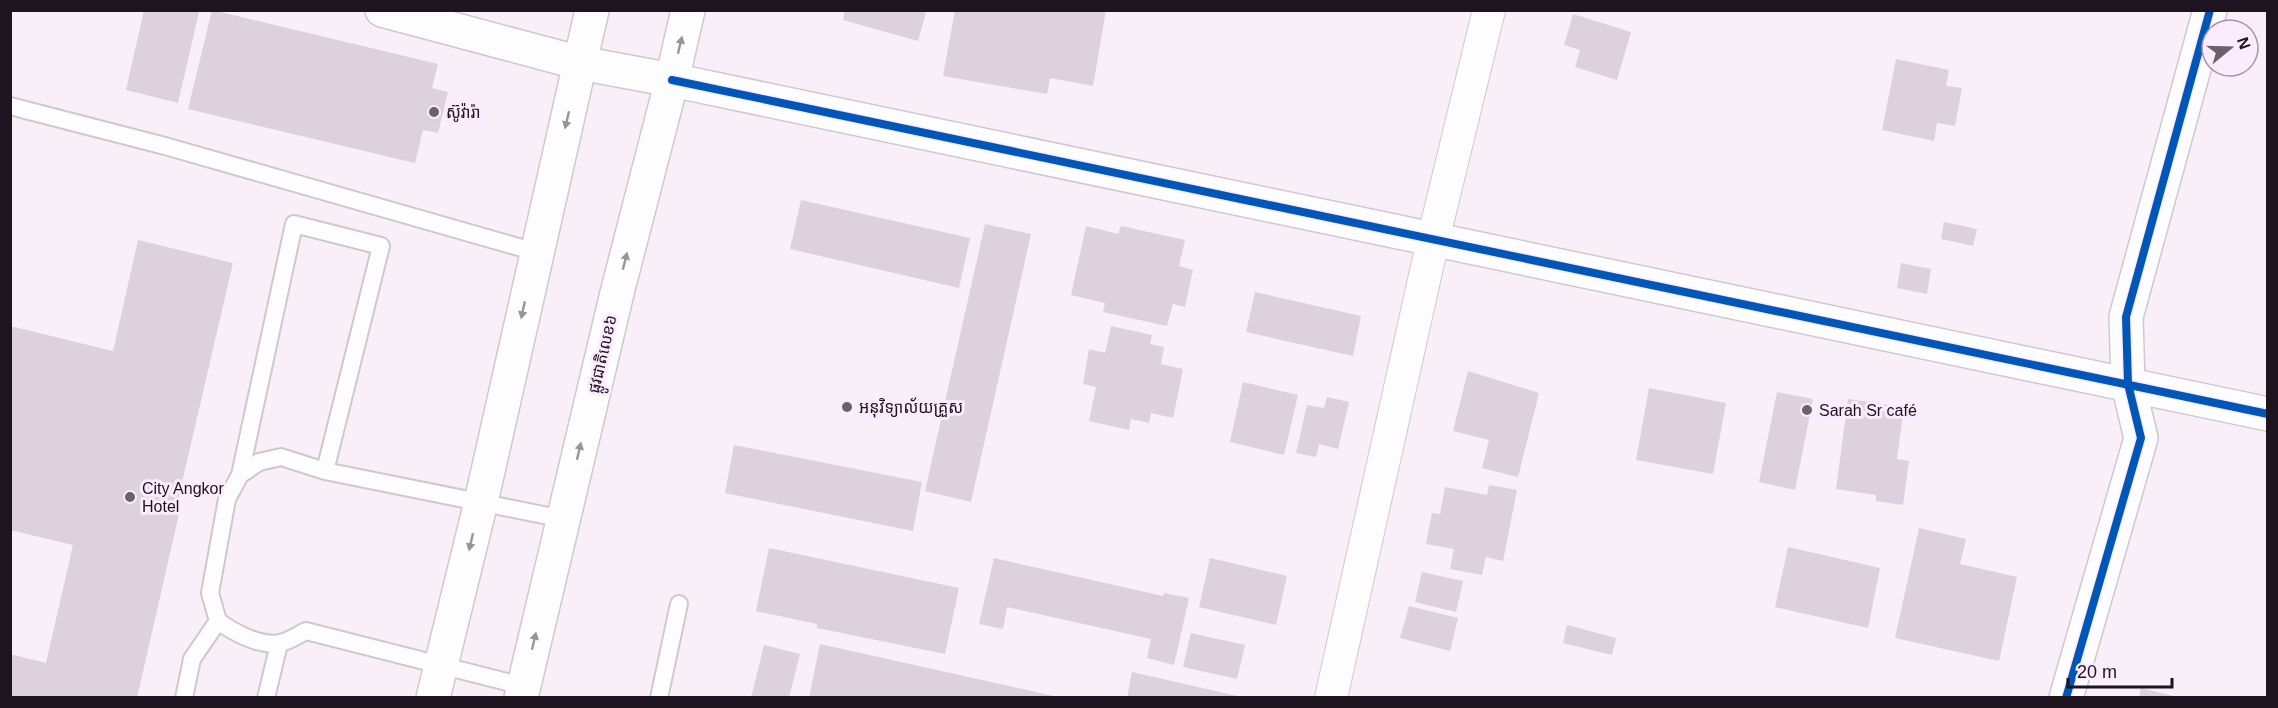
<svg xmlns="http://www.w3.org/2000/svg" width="2278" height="708" viewBox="0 0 2278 708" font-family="Helvetica,'Noto Sans Khmer',sans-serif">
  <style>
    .building { fill: #dcd1dc }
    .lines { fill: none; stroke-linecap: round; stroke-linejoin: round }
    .service-casing { stroke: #d0c7d1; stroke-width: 20 }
    .minor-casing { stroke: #d0c7d1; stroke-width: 34 }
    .tertiary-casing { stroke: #d0c7d1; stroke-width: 36 }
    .primary-casing { stroke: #d0c7d1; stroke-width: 36 }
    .trunk-casing { stroke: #d0c7d1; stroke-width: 36 }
    .service { stroke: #fefdfe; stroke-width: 16 }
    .minor { stroke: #fefdfe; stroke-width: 32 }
    .tertiary { stroke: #fefdfe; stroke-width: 33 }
    .primary { stroke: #fefdfe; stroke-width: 33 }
    .trunk { stroke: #fefdfe; stroke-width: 33 }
    .cycleway-casing { stroke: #fbebfd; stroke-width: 11 }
    .cycleway { stroke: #0057b8; stroke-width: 8 }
    .oneway { fill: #99949a }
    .poi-dot { fill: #6a616b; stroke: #fbebfd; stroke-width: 2 }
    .labels { text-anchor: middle; stroke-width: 6; stroke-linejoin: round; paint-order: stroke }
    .poi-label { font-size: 16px; fill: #1d141f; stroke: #fbebfd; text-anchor: start }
    .street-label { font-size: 16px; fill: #1d141f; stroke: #fbebfd }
  </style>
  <rect width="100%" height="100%" fill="#f8eff9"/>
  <!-- building -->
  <path class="building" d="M 144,10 L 199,12 L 178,103 L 126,90 Z
    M 212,10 L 438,64 L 432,88 L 448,92 L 438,133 L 423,130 L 415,163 L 188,109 Z
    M 845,10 L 916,10 L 926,13 L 918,41 L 843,20 Z
    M 955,10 L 1106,10 L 1093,86 L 1050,78 L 1047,94 L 943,76 Z
    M 1573,14 L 1631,32 L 1617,80 L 1575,67 L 1580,50 L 1564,45 Z
    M 1896,59 L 1949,70 L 1946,86 L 1962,88 L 1955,126 L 1937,123 L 1934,141 L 1882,130 Z
    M 801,200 L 970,238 L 959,288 L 790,249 Z
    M 1944,222 L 1977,229 L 1973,246 L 1941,239 Z
    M 985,224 L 1031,234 L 971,502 L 925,491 Z
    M 1086,226 L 1118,234 L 1121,226 L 1185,240 L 1179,266 L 1193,270 L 1185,307 L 1173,304 L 1167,326 L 1103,312 L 1105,303 L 1071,295 Z
    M 138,240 L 233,263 L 177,504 L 181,505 L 137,698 L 10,698 L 10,654 L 46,663 L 73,545 L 10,530 L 10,326 L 113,351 Z
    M 1901,263 L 1931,269 L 1927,294 L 1897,288 Z
    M 1255,292 L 1361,316 L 1353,356 L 1246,332 Z
    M 1111,326 L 1152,335 L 1150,344 L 1164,347 L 1161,364 L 1183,369 L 1173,418 L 1151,413 L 1149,423 L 1131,419 L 1129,430 L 1089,421 L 1096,387 L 1083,384 L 1089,349 L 1105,353 Z
    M 1468,371 L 1539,393 L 1518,477 L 1482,468 L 1489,440 L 1453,431 Z
    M 1243,382 L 1298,395 L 1284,455 L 1230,442 Z
    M 1649,388 L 1726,403 L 1713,474 L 1636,460 Z
    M 1777,392 L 1813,399 L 1795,490 L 1759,482 Z
    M 1327,397 L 1349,402 L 1338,449 L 1319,444 L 1316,457 L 1296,453 L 1307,405 L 1324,408 Z
    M 1848,399 L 1904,407 L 1897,459 L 1909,461 L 1903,505 L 1876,501 L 1876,495 L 1836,489 Z
    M 734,445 L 922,482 L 913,531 L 725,493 Z
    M 1489,485 L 1517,490 L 1503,561 L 1486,557 L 1482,575 L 1450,569 L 1454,549 L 1426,544 L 1432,513 L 1440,514 L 1445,487 L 1487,495 Z
    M 1919,528 L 1966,539 L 1960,564 L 2017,577 L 1999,661 L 1895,638 Z
    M 1788,547 L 1880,568 L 1868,628 L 1775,607 Z
    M 769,548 L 959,588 L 945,654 L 817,628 L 817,624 L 756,611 Z
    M 994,558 L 1163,596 L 1164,593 L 1189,598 L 1174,665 L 1147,658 L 1151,639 L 1007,607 L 1003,629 L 979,624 Z
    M 1210,558 L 1287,576 L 1276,625 L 1199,607 Z
    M 1422,572 L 1463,581 L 1456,612 L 1415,602 Z
    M 1409,606 L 1458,618 L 1450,651 L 1400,638 Z
    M 1567,625 L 1616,638 L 1612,655 L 1563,643 Z
    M 1191,633 L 1245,645 L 1237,679 L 1183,667 Z
    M 820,644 L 1059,697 L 1059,698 L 809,698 Z
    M 764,645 L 800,654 L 789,698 L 751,698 Z
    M 1132,672 L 1242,697 L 1242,698 L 1127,698 Z
    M 2141,688 L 2178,697 L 2178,698 L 2139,698 Z"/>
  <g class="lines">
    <defs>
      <path id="service" d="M 10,106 L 165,146 L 536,252
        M 240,475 L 294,224 L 381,246 L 325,471
        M 523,686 L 306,631 C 298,635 288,642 280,643 C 260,647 233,632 218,621 L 210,593 L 227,499 L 240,475 L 259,462 L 281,457 L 325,471 L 563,519
        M 184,698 L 192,659 L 218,621
        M 266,698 L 279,644
        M 659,698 L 679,604"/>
      <path id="minor" d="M 1331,698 L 1433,240 L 1489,10"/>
      <path id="tertiary" d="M 672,80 L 2268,414
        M 2066,698 L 2141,438 L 2128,384 L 2126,317 L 2210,10"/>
      <path id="primary" d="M 433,698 L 481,502 L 580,63
        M 521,698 L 617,293 L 672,80"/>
      <path id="trunk" d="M 382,10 L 580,63 L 672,80 L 688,10
        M 580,63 L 592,10"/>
    </defs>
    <!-- service casing -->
    <use href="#service" class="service-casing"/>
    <!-- minor casing -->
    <use href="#minor" class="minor-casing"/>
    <!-- tertiary casing -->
    <use href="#tertiary" class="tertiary-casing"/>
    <!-- primary casing -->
    <use href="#primary" class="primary-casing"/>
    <!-- trunk casing -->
    <use href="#trunk" class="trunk-casing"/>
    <!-- service -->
    <use href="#service" class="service"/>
    <!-- minor -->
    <use href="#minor" class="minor"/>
    <!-- tertiary -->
    <use href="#tertiary" class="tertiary"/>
    <!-- primary -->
    <use href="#primary" class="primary"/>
    <!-- trunk -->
    <use href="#trunk" class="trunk"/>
    <defs>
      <path id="cycleway" d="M 672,80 L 2268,414
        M 2066,698 L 2141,438 L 2128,384 L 2126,317 L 2210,10"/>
    </defs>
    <!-- cycleway casing -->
    <use href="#cycleway" class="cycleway-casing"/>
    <!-- cycleway -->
    <use href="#cycleway" class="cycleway"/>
  </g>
  <!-- one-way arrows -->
  <defs><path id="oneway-solid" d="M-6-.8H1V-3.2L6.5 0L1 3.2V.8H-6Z" transform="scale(1.5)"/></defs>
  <g class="oneway">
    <use href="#oneway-solid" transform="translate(680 45) rotate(-77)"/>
    <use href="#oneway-solid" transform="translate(567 120) rotate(103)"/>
    <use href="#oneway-solid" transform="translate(625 261) rotate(-76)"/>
    <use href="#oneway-solid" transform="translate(523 310) rotate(102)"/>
    <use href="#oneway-solid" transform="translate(579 451) rotate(-77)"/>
    <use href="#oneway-solid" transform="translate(471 542) rotate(103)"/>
    <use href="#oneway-solid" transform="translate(534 641) rotate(-77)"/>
  </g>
  <!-- markers -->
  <g class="poi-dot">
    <circle cx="434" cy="112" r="6"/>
    <circle cx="847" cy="407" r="6"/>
    <circle cx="1807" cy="410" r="6"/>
    <circle cx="130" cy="497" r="6"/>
  </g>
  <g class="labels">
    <!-- poi labels -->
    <g class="poi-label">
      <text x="446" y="118">ស៊ូវ៉ារ៉ា</text>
      <text x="859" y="413">អនុវិទ្យាល័យគ្រួស</text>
      <text x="1819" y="416">Sarah Sr café</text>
      <text x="142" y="494">City Angkor<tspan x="142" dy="18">Hotel</tspan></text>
    </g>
    <!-- street labels -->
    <g class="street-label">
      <text transform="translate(602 354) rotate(-77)" y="6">ផ្លូវជាតិលេខ៦</text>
    </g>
  </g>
  <!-- border -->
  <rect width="2278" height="708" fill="none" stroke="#1d141f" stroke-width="24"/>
  <!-- north arrow -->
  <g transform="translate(2230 48) rotate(71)"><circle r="28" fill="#fbebfd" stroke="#a295a4" stroke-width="1.5"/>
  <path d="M0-4.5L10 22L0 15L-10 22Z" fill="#6a616b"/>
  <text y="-9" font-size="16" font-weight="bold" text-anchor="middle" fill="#1d141f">N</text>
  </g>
  <!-- scale -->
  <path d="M2068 678v9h104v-9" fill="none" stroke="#1d141f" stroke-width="3"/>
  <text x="2077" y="678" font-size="18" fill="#1d141f" stroke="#fbebfd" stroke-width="4.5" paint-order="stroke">20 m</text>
</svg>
